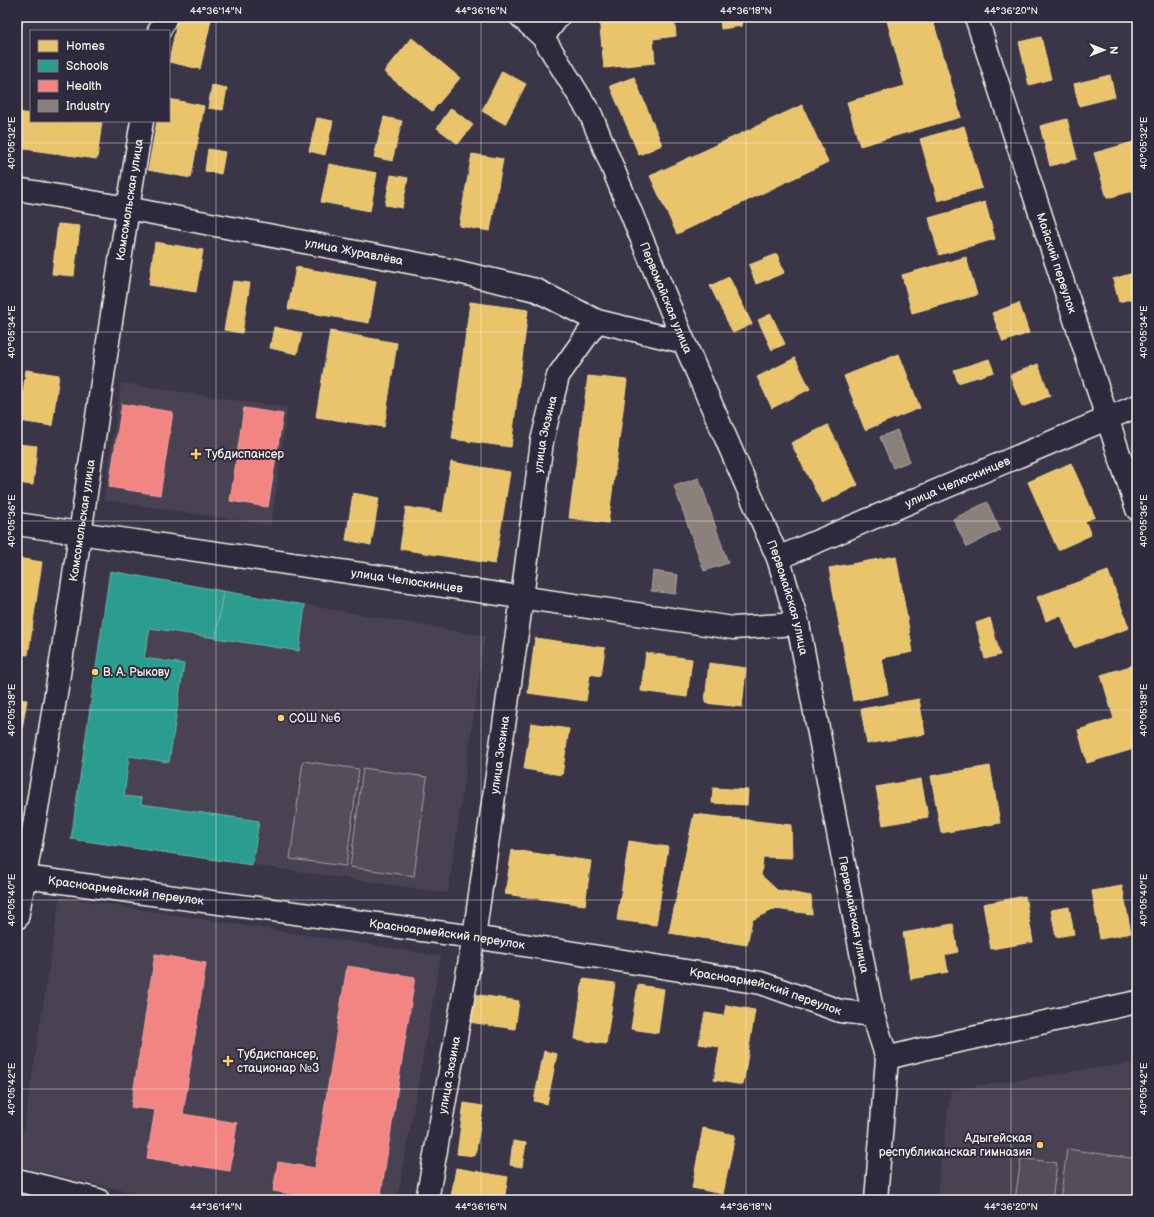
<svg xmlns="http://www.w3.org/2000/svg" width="1154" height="1217" viewBox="0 0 1154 1217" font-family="'Balsamiq Sans',sans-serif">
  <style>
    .built { fill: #484352 }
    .green { fill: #534e5c; stroke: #a4a0a2 }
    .homes { fill: #e9c46a; stroke: #ecd290 }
    .schools { fill: #2a9d8f; stroke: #67b6aa }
    .health { fill: #f28482; stroke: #f3a5a1 }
    .industry { fill: #8a817c; stroke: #aaa39c }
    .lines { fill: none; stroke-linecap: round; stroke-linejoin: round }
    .minor-casing { stroke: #f4f1e8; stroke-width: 25 }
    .minor { stroke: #2f2a3d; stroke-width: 22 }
    .ticks { fill: none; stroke: #f4f1e8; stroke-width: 1; stroke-opacity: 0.45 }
    .poi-dot { fill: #ffd166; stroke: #2f2a3d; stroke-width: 1.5 }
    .labels { text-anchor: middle; stroke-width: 4; stroke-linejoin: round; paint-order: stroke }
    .street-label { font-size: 12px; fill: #f4f1e8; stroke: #2f2a3d }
    .poi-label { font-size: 12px; fill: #f4f1e8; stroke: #2f2a3d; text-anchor: start }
    .neatline { fill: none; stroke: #f4f1e8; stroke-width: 1.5 }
    .ticks-label { font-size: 10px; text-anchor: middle; fill: #f4f1e8 }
  </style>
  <rect width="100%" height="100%" fill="#3b3647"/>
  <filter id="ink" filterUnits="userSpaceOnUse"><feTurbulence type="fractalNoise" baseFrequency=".025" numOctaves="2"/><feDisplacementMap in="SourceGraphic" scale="8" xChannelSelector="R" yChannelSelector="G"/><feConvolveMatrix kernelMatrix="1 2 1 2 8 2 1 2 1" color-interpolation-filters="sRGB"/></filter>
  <g filter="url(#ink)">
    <!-- built -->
    <path class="built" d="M 121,383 L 288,408 L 271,525 L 104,500 Z
      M 110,571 L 485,636 L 448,893 L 71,839 Z
      M 60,897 L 441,956 L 397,1200 L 164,1200 L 18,1166 Z
      M 1137,1062 L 1137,1200 L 936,1200 L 951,1090 Z"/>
    <!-- green -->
    <path class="green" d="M 303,761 L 359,769 L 346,866 L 290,859 Z
      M 363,768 L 427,777 L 414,876 L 350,867 Z
      M 1067,1149 L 1137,1159 L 1137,1200 L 1060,1200 Z
      M 1021,1158 L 1057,1163 L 1052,1200 L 1015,1200 Z"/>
    <!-- homes -->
    <path class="homes" d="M 17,17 L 23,17 L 21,30 L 17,30 Z
      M 178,17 L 196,17 L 211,20 L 200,69 L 169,62 Z
      M 599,17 L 674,17 L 676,36 L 653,39 L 655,63 L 604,68 Z
      M 720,17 L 741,17 L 742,26 L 721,29 Z
      M 886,17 L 932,17 L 961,117 L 860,146 L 847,102 L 905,86 Z
      M 1041,37 L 1051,79 L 1029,85 L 1019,42 Z
      M 412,38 L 460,78 L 432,111 L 384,72 Z
      M 502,71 L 526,84 L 505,124 L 482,111 Z
      M 1110,75 L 1115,97 L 1079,106 L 1074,84 Z
      M 634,77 L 662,145 L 639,155 L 610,86 Z
      M 212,85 L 227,88 L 223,110 L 208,108 Z
      M 169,99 L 204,106 L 191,178 L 148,170 L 157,121 L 169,121 Z
      M 802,105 L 828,162 L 677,234 L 650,176 Z
      M 451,108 L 473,125 L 458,144 L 437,128 Z
      M 17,112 L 31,114 L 31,121 L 102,121 L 97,159 L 17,148 Z
      M 384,117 L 402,121 L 392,161 L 374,157 Z
      M 317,118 L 333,121 L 325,155 L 309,151 Z
      M 1067,119 L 1077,159 L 1050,166 L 1040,126 Z
      M 964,126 L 982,188 L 938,201 L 920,139 Z
      M 1137,141 L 1137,190 L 1107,198 L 1094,153 Z
      M 208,149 L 225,152 L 221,174 L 205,171 Z
      M 472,154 L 503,159 L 490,231 L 459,226 Z
      M 329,164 L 377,173 L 370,211 L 321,202 Z
      M 391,175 L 408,178 L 402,208 L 385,205 Z
      M 985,202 L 995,239 L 939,255 L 929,218 Z
      M 58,224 L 80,226 L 74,276 L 52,274 Z
      M 155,242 L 203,250 L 196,292 L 149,285 Z
      M 777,254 L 784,273 L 756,284 L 749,265 Z
      M 966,257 L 977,295 L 912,313 L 902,275 Z
      M 296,267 L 376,281 L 369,323 L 288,309 Z
      M 1137,272 L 1137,297 L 1119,302 L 1113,279 Z
      M 729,277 L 752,324 L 733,333 L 710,286 Z
      M 233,281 L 250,283 L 242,333 L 224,330 Z
      M 470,302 L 528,310 L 511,447 L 452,439 Z
      M 1019,303 L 1029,333 L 1003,342 L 992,313 Z
      M 771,314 L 785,344 L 772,350 L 758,320 Z
      M 274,327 L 302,333 L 297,354 L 270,348 Z
      M 330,331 L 397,343 L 384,427 L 316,417 Z
      M 899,354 L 920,408 L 865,430 L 844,376 Z
      M 795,358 L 810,389 L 772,408 L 757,377 Z
      M 989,359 L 994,372 L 958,383 L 954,370 Z
      M 1038,364 L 1050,396 L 1022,407 L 1010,375 Z
      M 26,370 L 59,375 L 52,426 L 19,421 Z
      M 588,376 L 627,380 L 608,523 L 569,518 Z
      M 828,425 L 858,485 L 822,503 L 791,443 Z
      M 17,444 L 37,446 L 33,485 L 17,483 Z
      M 451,462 L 510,472 L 495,564 L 400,549 L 406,507 L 443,513 Z
      M 1071,463 L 1095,517 L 1085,521 L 1091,535 L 1058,550 L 1028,482 Z
      M 353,493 L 379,498 L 371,545 L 346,540 Z
      M 896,556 L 913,652 L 882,658 L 888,694 L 853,701 L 829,568 Z
      M 17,558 L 42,562 L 28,655 L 17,654 Z
      M 1108,571 L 1129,628 L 1074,648 L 1061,615 L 1046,621 L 1037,597 Z
      M 990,618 L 1000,655 L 985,659 L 976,623 Z
      M 535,638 L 605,648 L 601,676 L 590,674 L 586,701 L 528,693 Z
      M 646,653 L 692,659 L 687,697 L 641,691 Z
      M 709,663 L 746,668 L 742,707 L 705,703 Z
      M 1137,664 L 1137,748 L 1087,763 L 1078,730 L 1114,719 L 1101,675 Z
      M 17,699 L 27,700 L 17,757 Z
      M 919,699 L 925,734 L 867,744 L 861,709 Z
      M 531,723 L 569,729 L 562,775 L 524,769 Z
      M 990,766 L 1000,823 L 941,833 L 931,776 Z
      M 921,779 L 928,817 L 883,825 L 876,787 Z
      M 713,788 L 748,790 L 747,805 L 712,803 Z
      M 694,814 L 791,825 L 792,858 L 763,857 L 761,875 L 777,890 L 811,896 L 812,914 L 775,909 L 752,920 L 747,945 L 669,933 Z
      M 629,841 L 668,847 L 656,925 L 617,920 Z
      M 512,850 L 591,861 L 585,905 L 505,894 Z
      M 1122,886 L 1131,933 L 1100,939 L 1092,891 Z
      M 1025,896 L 1033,942 L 991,949 L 983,904 Z
      M 1069,907 L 1074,934 L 1056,937 L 1051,910 Z
      M 953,924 L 958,952 L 945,955 L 948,972 L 911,979 L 903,933 Z
      M 583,979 L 615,983 L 606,1044 L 575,1039 Z
      M 638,985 L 664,989 L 658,1033 L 631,1029 Z
      M 473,994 L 519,1001 L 515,1029 L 469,1022 Z
      M 726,1005 L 755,1010 L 743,1085 L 714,1080 L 720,1047 L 699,1044 L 705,1013 L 724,1016 Z
      M 544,1051 L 557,1054 L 547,1104 L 534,1101 Z
      M 464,1103 L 483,1106 L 475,1156 L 457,1154 Z
      M 703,1128 L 735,1135 L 723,1194 L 692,1188 Z
      M 513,1141 L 526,1143 L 522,1167 L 510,1165 Z
      M 456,1168 L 508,1177 L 504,1200 L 467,1200 L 451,1197 Z"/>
    <!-- schools -->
    <path class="schools" d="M 110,571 L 223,591 L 216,638 L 150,628 L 144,658 L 184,664 L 169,762 L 129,756 L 124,796 L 142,798 L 141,804 L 259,821 L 252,865 L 71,839 Z
      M 223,591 L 305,605 L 299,651 L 216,638 Z"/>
    <!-- health -->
    <path class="health" d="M 122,404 L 173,412 L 160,495 L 109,487 Z
      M 244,408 L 283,414 L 268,507 L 230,501 Z
      M 155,954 L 206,963 L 183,1114 L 237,1123 L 230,1171 L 147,1158 L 155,1110 L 131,1107 Z
      M 347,966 L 415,977 L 380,1200 L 328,1200 L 273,1191 L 278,1162 L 315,1168 Z"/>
    <!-- industry -->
    <path class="industry" d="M 897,430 L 910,461 L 893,468 L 880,437 Z
      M 699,478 L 728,563 L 704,571 L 674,486 Z
      M 987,502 L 1000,530 L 967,547 L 953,519 Z
      M 653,571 L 678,575 L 676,594 L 651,591 Z"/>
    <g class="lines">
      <defs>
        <g id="minor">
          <path id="s1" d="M 521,17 L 543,37 L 591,115 L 684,342 L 778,558 L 798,624 L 873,1015 L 887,1058 L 876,1200"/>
          <path id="s2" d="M 976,17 L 1137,509"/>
          <path d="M 159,31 L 166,17"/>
          <path d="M 543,37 L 558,17"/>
          <path id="s3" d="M 17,189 L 127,208 L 450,270 L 536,290 L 597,321 L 684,342"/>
          <path id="s4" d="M 17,524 L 733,628 L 798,624"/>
          <path id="s5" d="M 778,558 L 1137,406"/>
          <path id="s6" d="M 17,876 L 474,937 L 761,983 L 840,1011 L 873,1015"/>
          <path id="s7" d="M 17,918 C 68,654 98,386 142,121"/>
          <path d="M 887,1058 L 931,1047 L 1137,1002"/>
          <path d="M 17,1180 L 98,1200"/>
          <path id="s8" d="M 427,1200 L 474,937 L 522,598 L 542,441 L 558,376 L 597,321"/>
        </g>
      </defs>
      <!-- minor casing -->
      <use href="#minor" class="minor-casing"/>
      <!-- minor -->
      <use href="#minor" class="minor"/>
    </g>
  </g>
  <!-- ticks -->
  <path class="ticks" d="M 216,17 L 216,1200M 481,17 L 481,1200M 746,17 L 746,1200M 1011,17 L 1011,1200M 17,143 L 1137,143M 17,332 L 1137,332M 17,521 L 1137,521M 17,710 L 1137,710M 17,900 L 1137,900M 17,1089 L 1137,1089"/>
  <!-- markers -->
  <g class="poi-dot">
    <path d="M194 448h4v4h4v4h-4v4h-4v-4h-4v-4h4z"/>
    <circle cx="95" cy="672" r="4"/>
    <circle cx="281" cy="718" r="4"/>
    <path d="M226 1055h4v4h4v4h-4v4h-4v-4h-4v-4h4z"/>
    <circle cx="1040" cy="1145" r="4"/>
  </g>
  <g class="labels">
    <!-- street labels -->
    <g class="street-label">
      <text dy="4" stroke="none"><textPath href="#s7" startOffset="727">Комсомольская улица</textPath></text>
      <text dy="4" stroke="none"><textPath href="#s3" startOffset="343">улица Журавлёва</textPath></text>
      <text dy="4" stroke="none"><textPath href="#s2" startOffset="259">Майский переулок</textPath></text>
      <text dy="4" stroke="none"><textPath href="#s1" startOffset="319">Первомайская улица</textPath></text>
      <text dy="4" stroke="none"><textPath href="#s8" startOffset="775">улица Зюзина</textPath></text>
      <text dy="4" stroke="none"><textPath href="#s5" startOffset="195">улица Челюскинцев</textPath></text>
      <text dy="4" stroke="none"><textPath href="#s7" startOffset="403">Комсомольская улица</textPath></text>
      <text dy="4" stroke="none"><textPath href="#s4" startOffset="394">улица Челюскинцев</textPath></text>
      <text dy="4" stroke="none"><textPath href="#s1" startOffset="643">Первомайская улица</textPath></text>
      <text dy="4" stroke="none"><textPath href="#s8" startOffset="451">улица Зюзина</textPath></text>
      <text dy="4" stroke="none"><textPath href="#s6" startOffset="110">Красноармейский переулок</textPath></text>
      <text dy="4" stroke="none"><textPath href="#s1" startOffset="967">Первомайская улица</textPath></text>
      <text dy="4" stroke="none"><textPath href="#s6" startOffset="434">Красноармейский переулок</textPath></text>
      <text dy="4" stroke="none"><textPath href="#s6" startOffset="758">Красноармейский переулок</textPath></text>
      <text dy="4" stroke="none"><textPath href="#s8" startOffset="127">улица Зюзина</textPath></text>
    </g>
    <!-- poi labels -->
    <g class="poi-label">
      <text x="205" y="458">Тубдиспансер</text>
      <text x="103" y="676">В. А. Рыкову</text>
      <text x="289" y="722">СОШ №6</text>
      <text x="237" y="1058">Тубдиспансер,<tspan x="237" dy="14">стационар №3</tspan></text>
      <text x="1032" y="1142" text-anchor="end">Адыгейская<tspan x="1032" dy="14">республиканская гимназия</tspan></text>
    </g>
  </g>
  <!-- margin -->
  <rect width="1154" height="1217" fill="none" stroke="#2f2a3d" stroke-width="44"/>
  <!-- legend -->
  <rect x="30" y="30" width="140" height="92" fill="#2f2a3d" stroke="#7e7a81"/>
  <rect x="38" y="40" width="20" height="12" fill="#e9c46a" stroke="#7e7a81"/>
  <text x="66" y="50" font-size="12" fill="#f4f1e8">Homes</text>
  <rect x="38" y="60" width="20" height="12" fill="#2a9d8f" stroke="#7e7a81"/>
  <text x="66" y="70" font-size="12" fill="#f4f1e8">Schools</text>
  <rect x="38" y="80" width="20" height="12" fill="#f28482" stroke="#7e7a81"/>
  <text x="66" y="90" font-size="12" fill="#f4f1e8">Health</text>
  <rect x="38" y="100" width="20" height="12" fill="#8a817c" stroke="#7e7a81"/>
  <text x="66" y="110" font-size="12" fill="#f4f1e8">Industry</text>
  <!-- north arrow -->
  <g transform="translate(1104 50) rotate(90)" stroke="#2f2a3d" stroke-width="3" paint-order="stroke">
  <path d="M0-3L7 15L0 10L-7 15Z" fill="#f4f1e8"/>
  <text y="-6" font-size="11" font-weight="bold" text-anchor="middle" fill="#f4f1e8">N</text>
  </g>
  <rect x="22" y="22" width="1110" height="1173" class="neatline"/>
  <g class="ticks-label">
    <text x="216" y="14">44°36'14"N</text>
    <text x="481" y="14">44°36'16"N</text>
    <text x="746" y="14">44°36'18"N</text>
    <text x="1011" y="14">44°36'20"N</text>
    <text transform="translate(1143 143) rotate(-90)" y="4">40°05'32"E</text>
    <text transform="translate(11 143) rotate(-90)" y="4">40°05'32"E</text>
    <text transform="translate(1143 332) rotate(-90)" y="4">40°05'34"E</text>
    <text transform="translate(11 332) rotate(-90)" y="4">40°05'34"E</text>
    <text transform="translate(11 521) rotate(-90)" y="4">40°05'36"E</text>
    <text transform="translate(1143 521) rotate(-90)" y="4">40°05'36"E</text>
    <text transform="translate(1143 710) rotate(-90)" y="4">40°05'38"E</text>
    <text transform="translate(11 710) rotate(-90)" y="4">40°05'38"E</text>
    <text transform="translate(11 900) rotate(-90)" y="4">40°05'40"E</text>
    <text transform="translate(1143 900) rotate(-90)" y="4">40°05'40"E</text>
    <text transform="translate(1143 1089) rotate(-90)" y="4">40°05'42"E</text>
    <text transform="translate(11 1089) rotate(-90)" y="4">40°05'42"E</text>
    <text x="216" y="1210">44°36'14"N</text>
    <text x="481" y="1210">44°36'16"N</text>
    <text x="746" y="1210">44°36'18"N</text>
    <text x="1011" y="1210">44°36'20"N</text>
  </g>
</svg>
